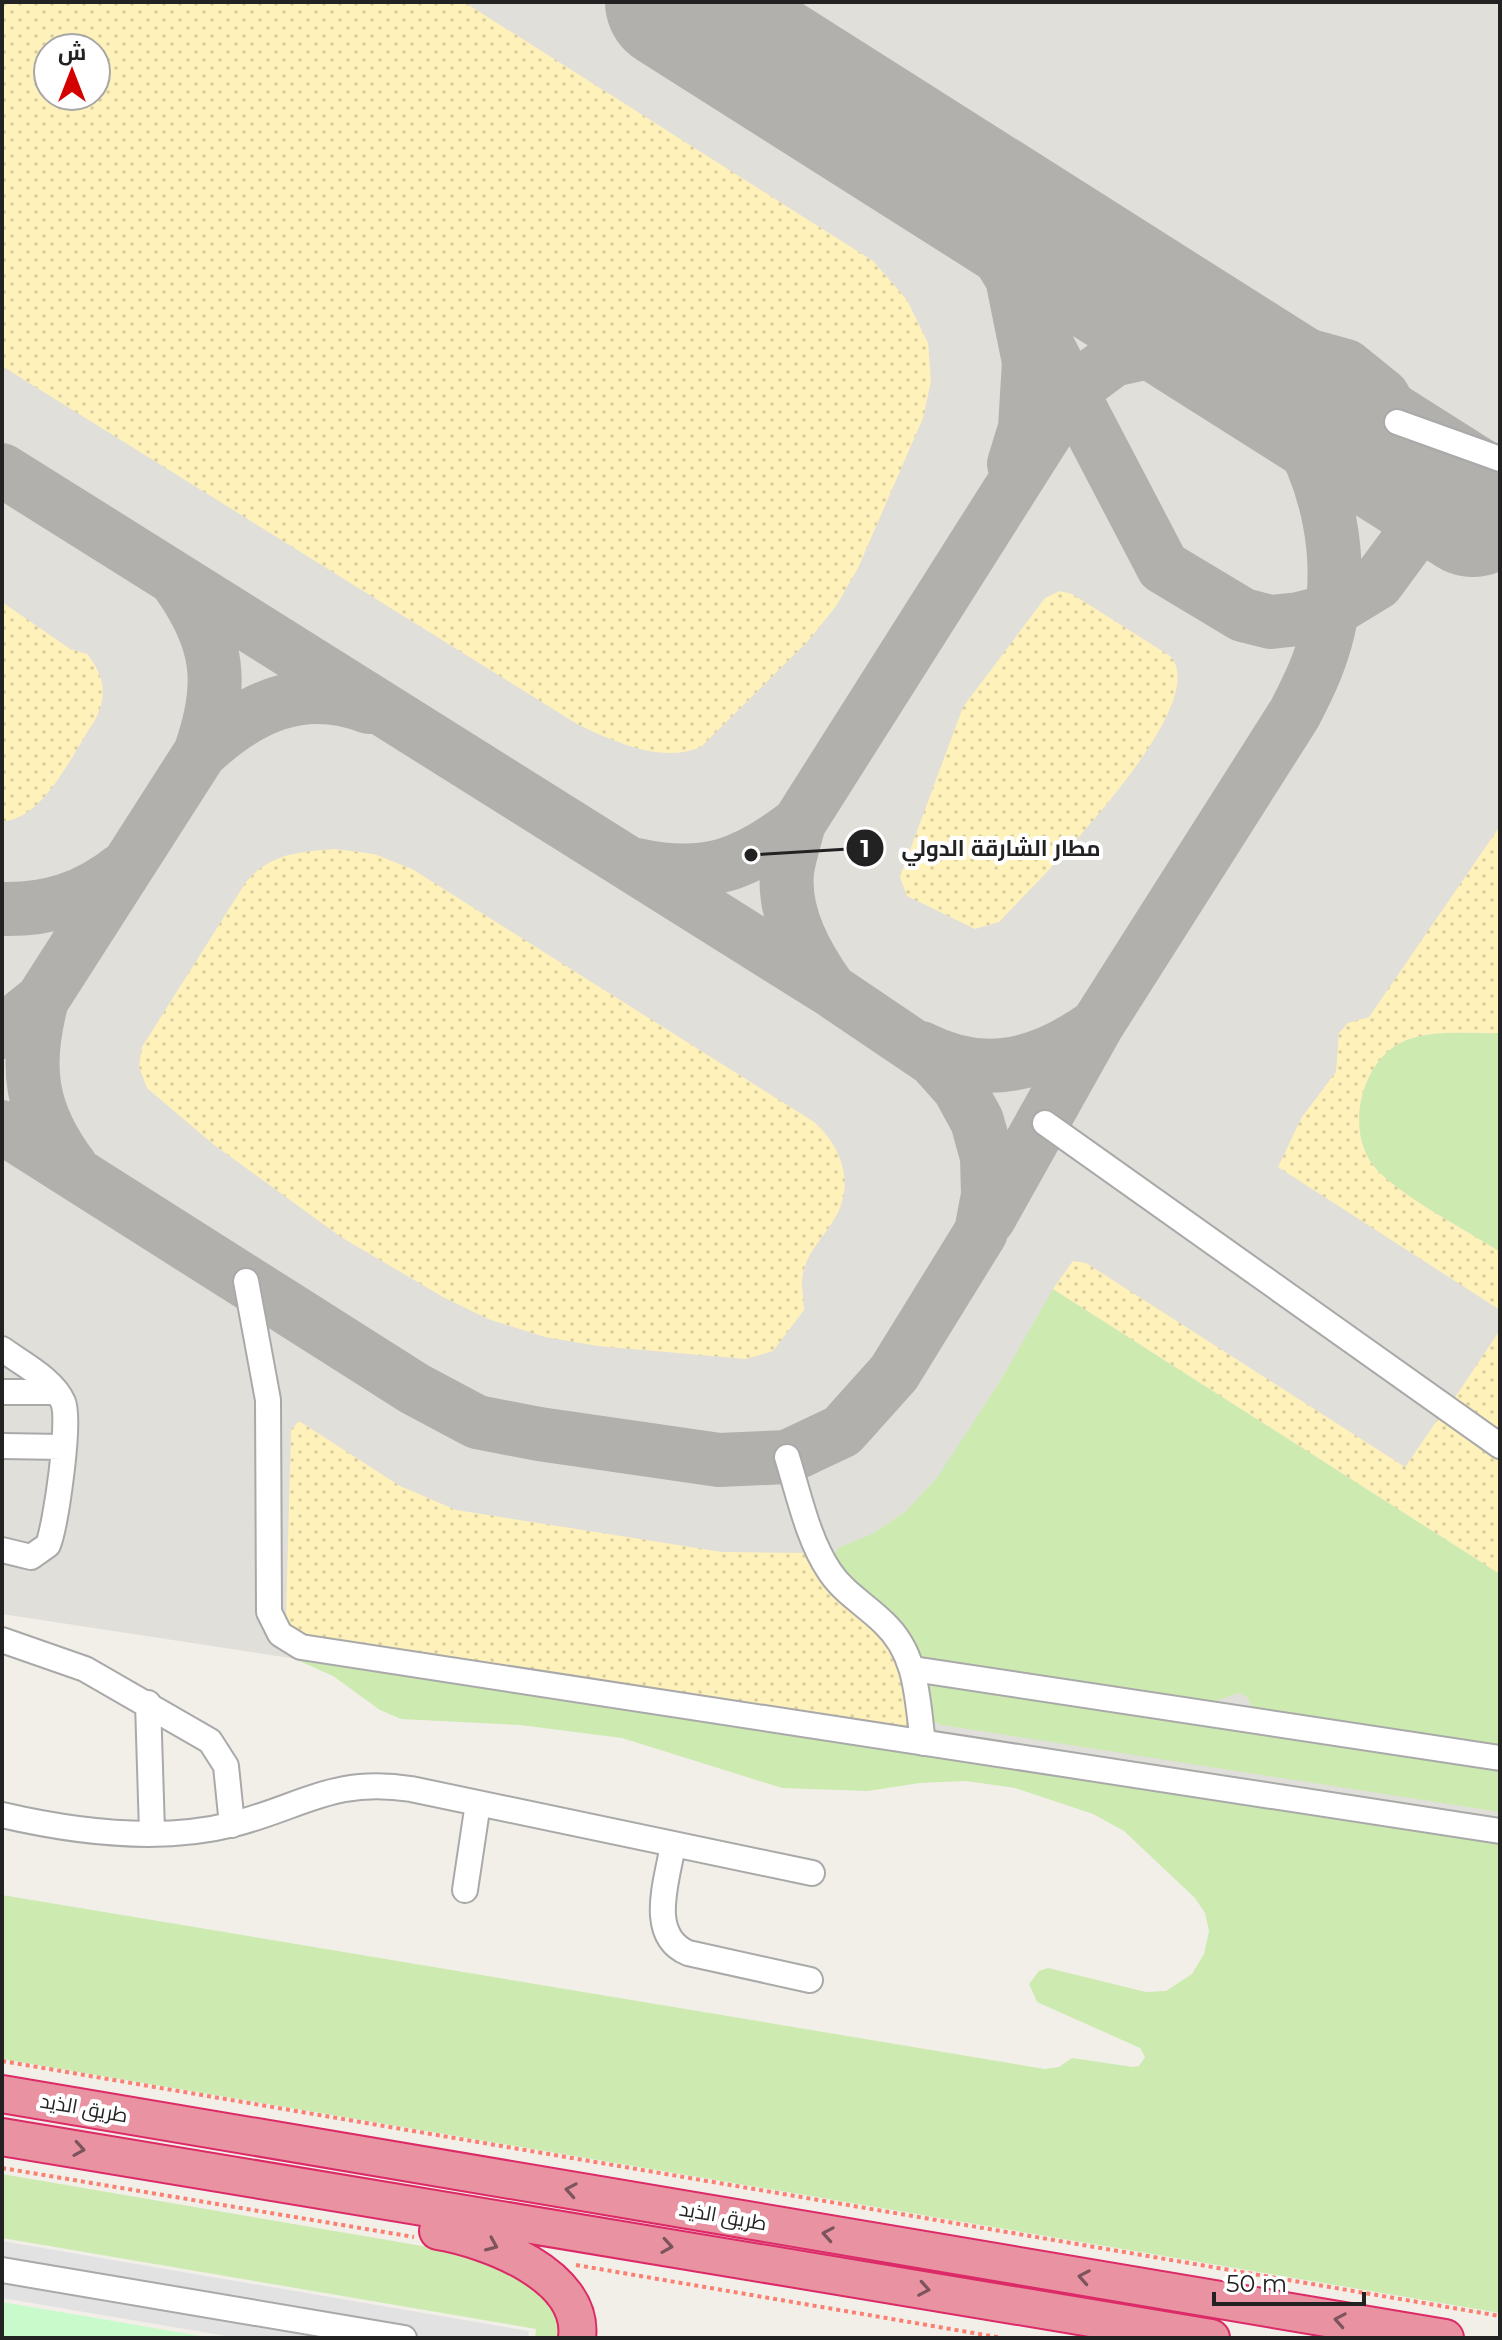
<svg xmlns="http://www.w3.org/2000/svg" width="1502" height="2340" viewBox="0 0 1502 2340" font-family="Montserrat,Cairo,sans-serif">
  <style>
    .airport { fill: #e1dfda; fill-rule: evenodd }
    .grass { fill: #cdebb0 }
    .sand { fill: url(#sand-dots); fill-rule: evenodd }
    .park { fill: #c8facc }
    .parking { fill: #e2e2e2 }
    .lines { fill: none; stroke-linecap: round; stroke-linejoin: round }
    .taxiway { stroke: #b1b0ac; stroke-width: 54 }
    .runway { stroke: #b1b0ac; stroke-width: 136 }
    .minor-casing { stroke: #a9a9a9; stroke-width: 28 }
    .highway-casing { stroke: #dc2a67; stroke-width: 40 }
    .path { stroke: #fa8072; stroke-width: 4; stroke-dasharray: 4 4; stroke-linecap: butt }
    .minor { stroke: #fff; stroke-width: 24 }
    .highway { stroke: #e892a2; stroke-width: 36 }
    .oneway { stroke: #7b545c }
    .labels { text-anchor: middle; stroke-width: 8; stroke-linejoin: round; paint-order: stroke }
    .street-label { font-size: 20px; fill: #222; stroke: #fff }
    .leader { fill: none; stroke: #222; stroke-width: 3 }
    .callout-dot { fill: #222; stroke: #fff; stroke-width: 3 }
    .mark-label { font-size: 24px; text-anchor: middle; font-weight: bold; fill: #fff }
    .callout-label { font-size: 22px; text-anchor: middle; font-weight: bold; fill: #222; stroke: #fff; stroke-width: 8; stroke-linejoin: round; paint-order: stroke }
  </style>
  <defs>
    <pattern id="sand-dots" width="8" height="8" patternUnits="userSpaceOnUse" patternTransform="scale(2)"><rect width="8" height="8" fill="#fff1ba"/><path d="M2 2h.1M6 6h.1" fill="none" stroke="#dacea0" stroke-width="1.8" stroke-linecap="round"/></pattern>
  </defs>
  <rect width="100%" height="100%" fill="#f2efe9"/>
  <!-- airport -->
  <path class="airport" d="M 2,2 L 1500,2 L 1500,1843 L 2,1614 ZM 48,48 L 96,48 L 96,96 L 48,96 Z"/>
  <!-- grass -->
  <path class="grass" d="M 1500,1033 L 1500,1252 C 1465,1229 1405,1199 1377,1170 C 1344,1135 1359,1063 1402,1042 C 1430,1029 1470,1034 1500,1033 Z
    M 1053,1289 L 1500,1574 L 1500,1753 L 1253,1709 L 1247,1697 L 1239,1693 L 1212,1702 L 918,1663 L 833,1557 L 838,1548 L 872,1534 L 905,1512 L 937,1478 L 999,1383 Z
    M 297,1660 L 1500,1843 L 1500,2313 L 2,2059 L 2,1895 L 1045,2069 L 1059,2067 L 1072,2058 L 1133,2067 L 1139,2066 L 1145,2057 L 1140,2048 L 1037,2002 L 1029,1984 L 1039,1971 L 1048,1968 L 1146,1992 L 1166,1991 L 1192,1974 L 1204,1954 L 1209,1931 L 1205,1913 L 1195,1898 L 1124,1831 L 1093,1814 L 1015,1788 L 966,1781 L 920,1783 L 868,1791 L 782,1788 L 622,1738 L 520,1725 L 401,1719 L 380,1710 L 333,1676 Z
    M 923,1680 L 1500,1767 L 1500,1812 L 942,1725 L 932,1721 Z
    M 2,2174 L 475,2255 L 533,2286 L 558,2309 L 561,2338 L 535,2338 L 536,2329 L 2,2238 Z"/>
  <!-- sand -->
  <path class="sand" d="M 2,2 L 464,2 L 873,261 L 907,300 L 928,343 L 931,381 L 923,418 L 858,568 L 836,606 L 809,640 L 701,747 C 661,764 613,741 577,724 L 2,366 ZM 96,48 L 96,96 L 48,96 L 48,48 Z
    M 1060,591 L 1072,594 L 1170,656 C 1217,705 1034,885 999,922 L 975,929 L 907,896 L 900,877 L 963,707 L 1045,598 Z
    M 2,602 L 70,649 L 87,654 C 104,675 108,695 95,720 C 74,751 43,821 2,821 Z
    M 1500,826 L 1500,1033 C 1470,1034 1430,1029 1402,1042 C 1359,1063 1344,1135 1377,1170 C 1405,1199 1465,1229 1500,1252 L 1500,1310 L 1278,1167 L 1302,1117 L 1336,1072 L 1339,1033 L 1348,1023 L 1369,1017 Z
    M 335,849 L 374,854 L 412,869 L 814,1122 C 842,1147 855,1184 835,1218 C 825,1235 811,1248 805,1266 C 799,1282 804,1295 804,1310 L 773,1351 L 746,1359 L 598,1346 L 545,1337 L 488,1319 L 443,1297 L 341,1237 L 213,1144 L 147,1088 L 139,1067 L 142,1047 L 246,882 C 271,853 299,852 335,849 Z
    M 1073,1261 L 1086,1263 L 1405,1467 L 1438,1419 L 1500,1462 L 1500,1574 L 1053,1289 Z
    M 1500,1330 L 1500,1432 L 1454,1399 Z
    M 299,1421 L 400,1486 L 456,1510 L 722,1552 L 811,1553 L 895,1645 L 916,1737 L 316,1642 L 294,1631 L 286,1617 L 291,1430 Z"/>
  <!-- park -->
  <path class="park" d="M 2,2302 L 212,2338 L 2,2338 Z"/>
  <!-- parking -->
  <path class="parking" d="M 2,2241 L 529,2331 L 528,2338 L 238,2338 L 2,2298 Z"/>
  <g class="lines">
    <!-- taxiway -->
    <path class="taxiway" d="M 925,162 L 972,213 L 1012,278 L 1029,362 L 1025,428 L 1014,464
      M 2,470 L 832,991 L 934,1060 L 959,1088 L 977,1121 L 987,1157 L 988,1195 L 981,1232 L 894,1373 L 842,1431 L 787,1457 L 719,1460 L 539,1434 L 477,1422 L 415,1389 L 2,1127
      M 200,753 C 248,708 302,681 369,707
      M 637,865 C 705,880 745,865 799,823
      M 2,909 C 49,910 86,898 123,869
      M 829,988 C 806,956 783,914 787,872 C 789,856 795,839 799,823 L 1073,390 L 1113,360 L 1167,348 L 1292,351 L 1346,366 L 1383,396 L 1397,422 L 1418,494 L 1408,541 L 1377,583 L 1331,611 L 1299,619 L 1271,622 L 1243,615 L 1163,567 L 1012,278
      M 42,1000 C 24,1067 30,1112 72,1168
      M 2,1032 L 42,1000 L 200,753 C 224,686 220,642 178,583
      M 921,1048 C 985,1081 1041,1065 1097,1025
      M 989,1218 L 1097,1025 L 1295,713 C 1303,697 1312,680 1318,663 C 1353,572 1330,466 1269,392 C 1256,377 1239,364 1224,351"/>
    <!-- runway -->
    <path class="runway" d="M 673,2 L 1473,509"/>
    <defs>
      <path id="minor" d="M 1397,422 L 1500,459
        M 1045,1123 L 1500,1446
        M 246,1281 L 268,1400 L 269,1612 L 280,1634 L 301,1647 L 1500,1831
        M 2,1349 C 21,1363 53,1379 63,1402 C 71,1420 56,1524 48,1545 L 31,1557 L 2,1550
        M 2,1392 L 57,1392
        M 2,1446 L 63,1447
        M 787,1457 C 799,1495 808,1540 830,1572 C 844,1593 866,1605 884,1623 C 918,1655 917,1699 923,1743
        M 2,1640 L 85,1669 L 210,1741 L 226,1766 L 232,1825
        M 913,1669 L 1500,1758
        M 148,1703 L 152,1832
        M 2,1815 C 75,1832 160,1843 234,1824 C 303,1806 334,1777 411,1789 L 812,1873
        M 673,1844 C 668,1879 646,1935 688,1953 L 810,1980
        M 465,1890 L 478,1803
        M 2,2270 L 404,2338"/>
      <path id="highway" d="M 2,2094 L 1445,2338
        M 2,2137 L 1211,2338
        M 438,2231 C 487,2239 585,2275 577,2338"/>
    </defs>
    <!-- minor casing -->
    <use href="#minor" class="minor-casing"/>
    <!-- highway casing -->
    <use href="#highway" class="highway-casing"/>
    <!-- path -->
    <path class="path" d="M 2,2061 L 1500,2316
      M 2,2168 L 414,2237
      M 576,2265 L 1003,2338"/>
    <!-- minor -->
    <use href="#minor" class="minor"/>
    <!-- highway -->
    <use href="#highway" class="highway"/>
  </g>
  <!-- one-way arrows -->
  <defs><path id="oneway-chevron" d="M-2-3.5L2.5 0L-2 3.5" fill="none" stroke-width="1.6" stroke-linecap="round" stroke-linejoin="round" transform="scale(2)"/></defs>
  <g class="oneway">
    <use href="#oneway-chevron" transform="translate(79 2149) rotate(9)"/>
    <use href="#oneway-chevron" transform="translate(571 2190) rotate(-170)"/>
    <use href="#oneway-chevron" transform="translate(828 2234) rotate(-170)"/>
    <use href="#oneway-chevron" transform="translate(492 2245) rotate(23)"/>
    <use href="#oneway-chevron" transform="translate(667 2246) rotate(9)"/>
    <use href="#oneway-chevron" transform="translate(1084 2277) rotate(-170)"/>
    <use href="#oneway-chevron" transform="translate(924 2289) rotate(10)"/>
    <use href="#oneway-chevron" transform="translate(1340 2320) rotate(-170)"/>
  </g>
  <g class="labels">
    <!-- street labels -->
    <g class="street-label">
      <text transform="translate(84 2108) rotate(10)" y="7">طريق الذيد</text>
      <text transform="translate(723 2216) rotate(10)" y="7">طريق الذيد</text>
    </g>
  </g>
  <!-- callouts -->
  <path class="leader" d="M751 855L865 848"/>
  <g class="callout-dot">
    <circle cx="751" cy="855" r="8"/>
    <circle cx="865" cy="848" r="20"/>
  </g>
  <g class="mark-label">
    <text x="865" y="857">1</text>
  </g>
  <g class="callout-label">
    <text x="1001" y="856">مطار الشارقة الدولي</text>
  </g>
  <!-- border -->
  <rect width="1502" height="2340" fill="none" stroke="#222222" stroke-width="8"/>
  <!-- north arrow -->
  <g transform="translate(72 72)"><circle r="38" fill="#ffffff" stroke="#a7a7a7" stroke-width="2"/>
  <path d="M0-6L14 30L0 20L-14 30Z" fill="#d40000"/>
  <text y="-12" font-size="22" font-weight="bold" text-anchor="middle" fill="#222222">ش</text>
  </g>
  <!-- scale -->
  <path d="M1214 2292v12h150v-12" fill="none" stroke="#222222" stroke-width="4"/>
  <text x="1226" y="2292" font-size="24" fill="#222222" stroke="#ffffff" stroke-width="6" paint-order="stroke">50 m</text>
</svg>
